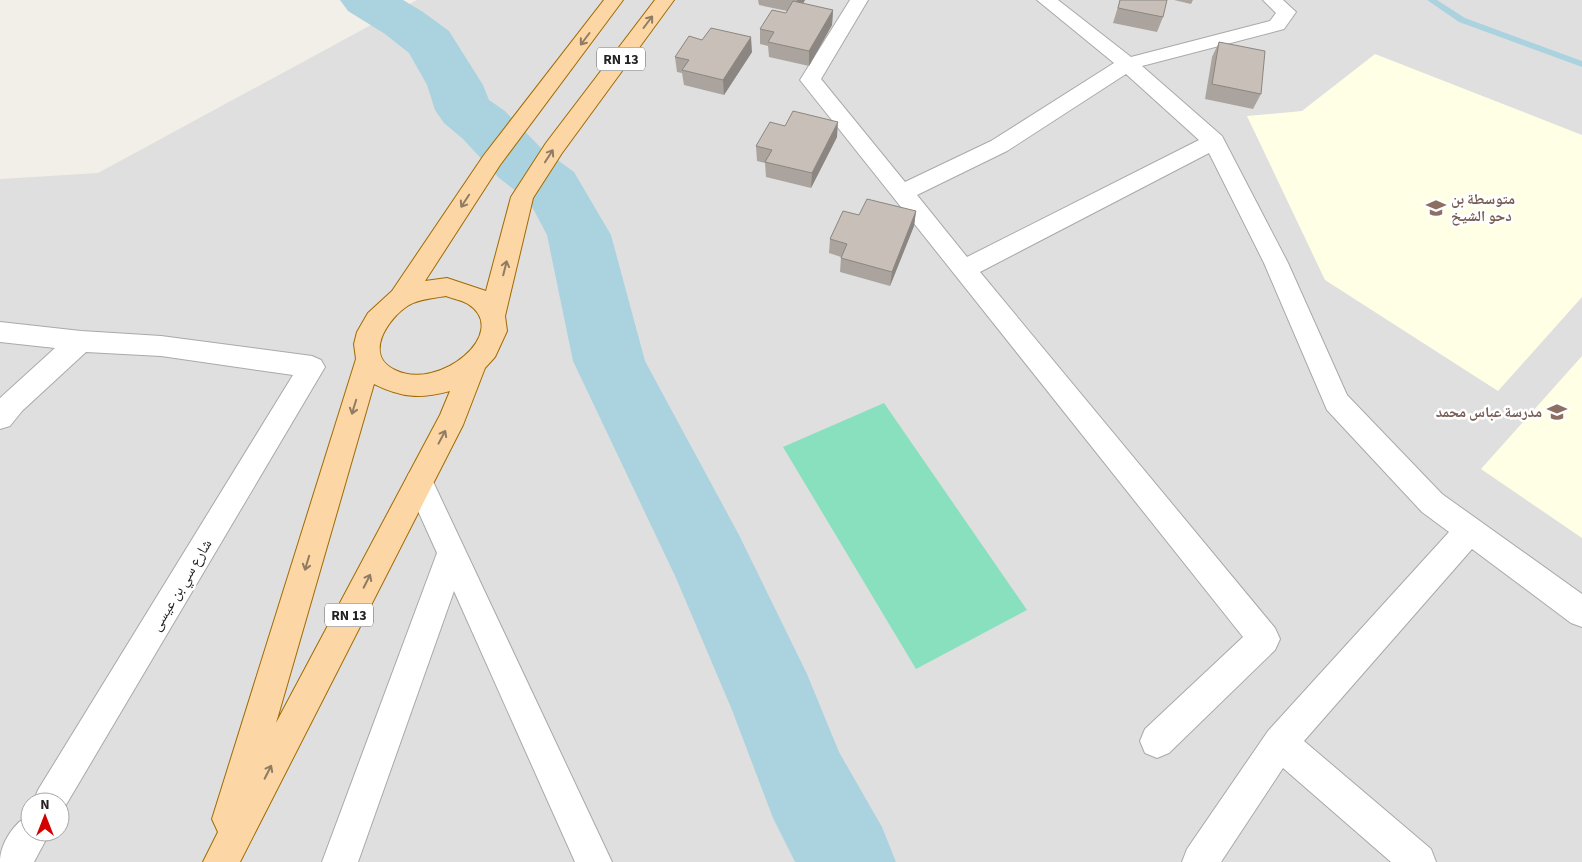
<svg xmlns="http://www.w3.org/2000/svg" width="1582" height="862" viewBox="0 0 1582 862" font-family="'Source Sans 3','Noto Naskh Arabic',sans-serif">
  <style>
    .residential { fill: #e0dfdf; fill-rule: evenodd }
    .education { fill: #ffffe5 }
    .pitch { fill: #88e0be }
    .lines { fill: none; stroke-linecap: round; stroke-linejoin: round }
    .stream { fill: #aad3df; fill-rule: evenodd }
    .river { fill: #aad3df; fill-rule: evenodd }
    .street-casing { stroke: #a9a9a9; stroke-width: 2 }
    .primary-casing { stroke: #a06b00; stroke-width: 2 }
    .street { fill: #fff; fill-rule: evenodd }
    .primary { fill: #fcd6a4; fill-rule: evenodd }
    .wall { fill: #aba49e }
    .shaded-wall { fill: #8b8681 }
    .building { fill: #c7bfb8; stroke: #8b8681 }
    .oneway { stroke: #8f7c63 }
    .labels { text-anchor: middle; stroke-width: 5; stroke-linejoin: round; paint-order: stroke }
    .shield { fill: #fff; stroke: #646464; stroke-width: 1 }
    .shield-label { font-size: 14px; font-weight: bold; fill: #222 }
    .education-label { font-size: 15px; font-weight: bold; fill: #785e54; stroke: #fff; text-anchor: start }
    .street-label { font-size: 15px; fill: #222; stroke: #fff }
  </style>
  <rect width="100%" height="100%" fill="#f2efe9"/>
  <!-- residential -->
  <path class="residential" d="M 417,0 L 1582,0 L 1582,862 L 0,862 L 0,179 L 98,173 ZM 30,802 L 60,802 L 60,832 L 30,832 Z"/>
  <!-- education -->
  <path class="education" d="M 1375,54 L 1582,135 L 1582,297 L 1498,391 L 1325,280 L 1247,116 L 1302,111 Z
    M 1582,356 L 1582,538 L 1481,469 Z"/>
  <!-- pitch -->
  <path class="pitch" d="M 884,403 L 1027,610 L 916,669 L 783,447 Z"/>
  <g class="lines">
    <!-- stream -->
    <path class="stream" d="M 1427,0 L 1437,0 L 1465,18 L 1582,61 L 1582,67 L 1459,22 Z"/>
    <!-- river -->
    <path class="river" d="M 340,0 L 403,0 L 423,12 L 449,31 L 483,85 L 489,100 L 505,111 L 541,148 L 574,172 L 611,235 L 645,361 L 739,535 L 807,674 L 839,752 L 882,827 L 896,862 L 795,862 L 773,818 L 732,710 L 676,578 L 573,361 L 547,235 L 529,201 L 499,178 L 463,139 L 444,123 L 435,110 L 427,85 L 409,53 L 385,34 L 348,11 Z"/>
    <defs>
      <path id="street" d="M 850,0 L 868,0 L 821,79 L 905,182 L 991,141 L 1114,63 L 1037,0 L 1058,0 L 1131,57 L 1270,21 L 1276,13 L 1263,0 L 1283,0 L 1296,12 L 1284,29 L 1142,66 L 1222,136 L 1288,263 L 1347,395 L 1442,494 L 1582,594 L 1582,627 L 1571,623 L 1472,549 L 1304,741 L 1431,849 L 1436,862 L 1391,862 L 1283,768 L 1221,862 L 1182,862 L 1187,849 L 1268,731 L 1449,532 L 1422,512 L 1327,410 L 1264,263 L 1209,153 L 980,272 L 1275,628 L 1280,639 L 1275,650 L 1169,753 L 1157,758 L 1145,753 L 1140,741 L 1145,729 L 1243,637 L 800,80 ZM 1126,74 L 1199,140 L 967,257 L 917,195 L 1007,151 Z
        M 0,322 L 81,331 L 161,336 L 312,356 L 321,360 L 325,367 L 60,815 L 60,802 L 33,802 L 38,790 L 293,375 L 161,356 L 86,352 L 22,411 L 10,426 L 0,429 L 0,398 L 55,348 L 0,342 Z
        M 419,469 L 429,473 L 612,862 L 575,862 L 454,591 L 358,862 L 322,862 L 437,553 L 405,482 L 409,473 Z
        M 30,815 L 30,832 L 50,832 L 34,862 L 0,862 C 0,844 14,822 30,815 Z"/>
      <path id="primary" d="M 604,0 L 623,0 L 500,165 L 425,281 L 447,278 L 486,291 L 511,197 L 546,143 L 655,0 L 674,0 L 562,153 L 533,198 L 505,316 L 507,331 L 495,357 L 485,368 L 463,425 L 240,862 L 203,862 L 218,832 L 212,819 L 356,359 L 354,344 L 357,332 L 368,313 L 392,291 L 484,155 ZM 446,296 C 453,299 462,300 468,304 C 512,332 439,392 395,370 C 363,355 388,318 409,305 C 420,299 434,298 446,296 ZM 374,384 C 403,398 420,399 450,391 L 440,415 L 276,723 Z"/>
    </defs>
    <!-- street casing -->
    <use href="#street" class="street-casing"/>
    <!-- primary casing -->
    <use href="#primary" class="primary-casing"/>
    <!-- street -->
    <use href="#street" class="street"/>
    <!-- primary -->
    <use href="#primary" class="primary"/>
  </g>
  <!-- wall -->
  <path class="wall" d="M 758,0 L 805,0 L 803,4 L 833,10 L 832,25 L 809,66 L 769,57 L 768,46 L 760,44 L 760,29 L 786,13 L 787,11 L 759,5 Z
    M 1120,0 L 1163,17 L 1157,32 L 1113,23 Z
    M 1174,0 L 1193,0 L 1191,4 Z
    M 1219,42 L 1261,94 L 1253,109 L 1205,99 L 1212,57 Z
    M 752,52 L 724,95 L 684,85 L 682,73 L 677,72 L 675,57 Z
    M 837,137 L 811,188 L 766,177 L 765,163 L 757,161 L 756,146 Z
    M 916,211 L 914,226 L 890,286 L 840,272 L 841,257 L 829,253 L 830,239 L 859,215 Z"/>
  <!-- shaded-wall -->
  <path class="shaded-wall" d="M 797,0 L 805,0 L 797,13 Z
    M 833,10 L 832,25 L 809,66 L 809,51 Z
    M 751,37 L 752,52 L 724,95 L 723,80 Z
    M 838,122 L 837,137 L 811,188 L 812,173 Z
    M 916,211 L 914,226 L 890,286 L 892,272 Z"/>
  <!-- building -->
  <path class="building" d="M 1120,0 L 1167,0 L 1163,17 L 1118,8 Z
    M 793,1 L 833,10 L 809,51 L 768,42 L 774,32 L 760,29 L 772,10 L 786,13 Z
    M 711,28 L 751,37 L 723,80 L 682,70 L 689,60 L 675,57 L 689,36 L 702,40 Z
    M 1219,42 L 1265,51 L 1261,94 L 1212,84 Z
    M 793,111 L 838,122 L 812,173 L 765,162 L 772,150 L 756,146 L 770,122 L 785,126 Z
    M 867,199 L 916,211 L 892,272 L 841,258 L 847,244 L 830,239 L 843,211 L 859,215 Z"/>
  <!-- one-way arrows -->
  <defs><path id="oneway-shaft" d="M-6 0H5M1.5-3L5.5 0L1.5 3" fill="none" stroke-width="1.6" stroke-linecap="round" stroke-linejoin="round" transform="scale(1.25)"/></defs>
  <g class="oneway">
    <use href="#oneway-shaft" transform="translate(648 22) rotate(-53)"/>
    <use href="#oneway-shaft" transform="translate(585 39) rotate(127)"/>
    <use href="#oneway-shaft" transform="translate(549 156) rotate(-57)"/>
    <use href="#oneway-shaft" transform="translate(465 201) rotate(123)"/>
    <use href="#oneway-shaft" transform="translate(505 268) rotate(-76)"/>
    <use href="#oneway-shaft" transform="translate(354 407) rotate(107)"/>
    <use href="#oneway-shaft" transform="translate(442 437) rotate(-62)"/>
    <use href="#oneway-shaft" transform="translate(307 563) rotate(107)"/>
    <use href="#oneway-shaft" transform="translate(367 581) rotate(-63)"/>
    <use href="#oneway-shaft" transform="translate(268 772) rotate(-63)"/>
  </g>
  <!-- icons -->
  <defs>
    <symbol id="school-bare" viewBox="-9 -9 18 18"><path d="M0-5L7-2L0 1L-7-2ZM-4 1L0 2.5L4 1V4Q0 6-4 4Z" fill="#8d6e63" stroke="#fff" stroke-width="2.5" paint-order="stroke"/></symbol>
  </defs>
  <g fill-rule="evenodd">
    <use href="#school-bare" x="1422" y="194" width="28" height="28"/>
    <use href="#school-bare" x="1543" y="398" width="28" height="28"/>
  </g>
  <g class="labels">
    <!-- shield labels -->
    <g class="shield">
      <rect x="597" y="47.5" width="48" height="23" rx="4"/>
      <rect x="325" y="603.5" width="48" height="23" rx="4"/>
    </g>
    <g class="shield-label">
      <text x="621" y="64">RN 13</text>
      <text x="349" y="620">RN 13</text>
    </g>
    <!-- education labels -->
    <g class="education-label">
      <text x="1451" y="204">متوسطة بن<tspan x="1451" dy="17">دحو الشيخ</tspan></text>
      <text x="1542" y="417" text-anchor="end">مدرسة عباس محمد</text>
    </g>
    <!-- street labels -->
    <g class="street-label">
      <text transform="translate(181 585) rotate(-59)" y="5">شارع سي بن عيسى</text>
    </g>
  </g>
  <!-- north arrow -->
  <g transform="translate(45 817)"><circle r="24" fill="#ffffff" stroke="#a7a7a7"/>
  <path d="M0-4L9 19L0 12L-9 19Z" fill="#d40000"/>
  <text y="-8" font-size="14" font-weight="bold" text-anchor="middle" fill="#222222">N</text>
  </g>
</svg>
